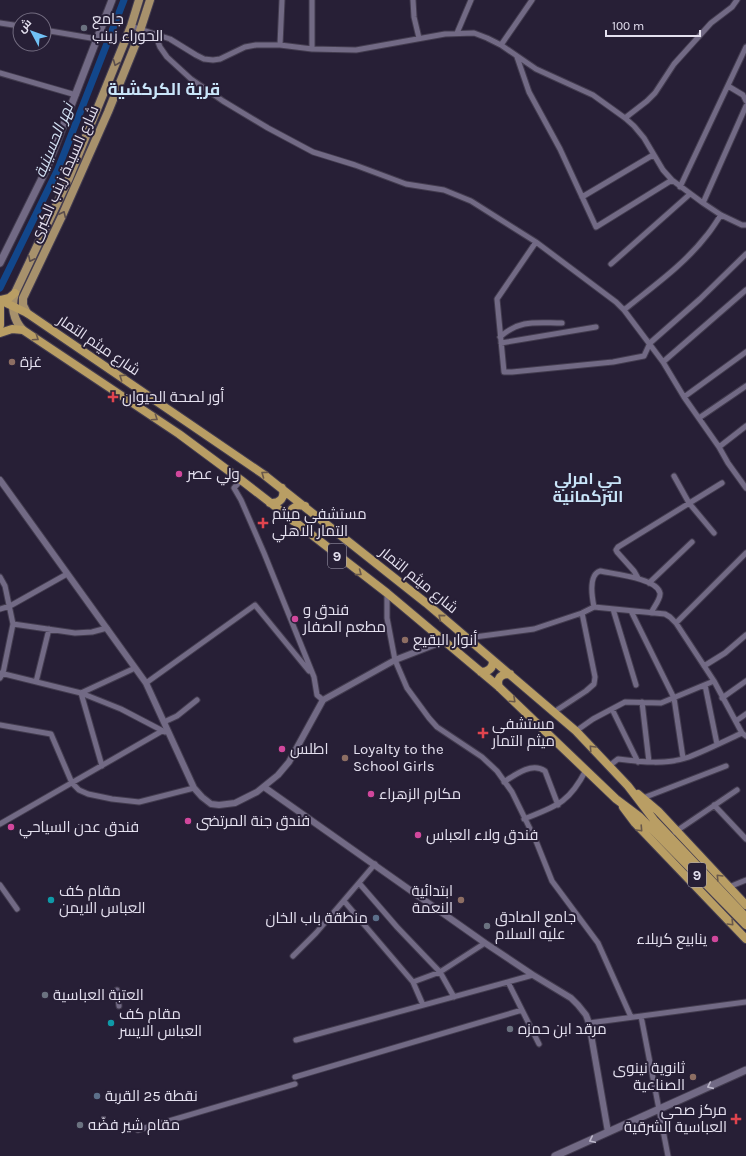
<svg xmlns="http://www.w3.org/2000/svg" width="746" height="1156" viewBox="0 0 746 1156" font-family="Karla,Cairo,sans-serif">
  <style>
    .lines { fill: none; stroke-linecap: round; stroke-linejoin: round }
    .canal { stroke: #12478b; stroke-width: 7 }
    .minor-casing { stroke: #433c4f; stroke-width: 7 }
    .tertiary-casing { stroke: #433c4f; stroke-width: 8 }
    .secondary-casing { stroke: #433c4f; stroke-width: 9 }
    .primary-casing { stroke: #433c4f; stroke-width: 10 }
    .trunk-casing { stroke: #433c4f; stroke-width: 10 }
    .minor { stroke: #726a85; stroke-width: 5 }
    .tertiary { stroke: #726a85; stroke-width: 6 }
    .secondary { stroke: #726a85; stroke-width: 7 }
    .primary { stroke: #a7916c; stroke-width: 8 }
    .trunk { stroke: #b99e64; stroke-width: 8 }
    .oneway { stroke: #5a4d4c }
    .oneway2 { stroke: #69584b }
    .oneway3 { stroke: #bcb7ca }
    .worship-dot { fill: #6b7280; stroke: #271f36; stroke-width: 1.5 }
    .education-dot { fill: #8d6e63; stroke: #271f36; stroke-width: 1.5 }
    .health-dot { fill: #e0444e; stroke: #271f36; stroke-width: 1.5 }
    .hotel-dot { fill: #d1479c; stroke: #271f36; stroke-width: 1.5 }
    .culture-dot { fill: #0f9aa8; stroke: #271f36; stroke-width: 1.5 }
    .service-dot { fill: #5c6f8a; stroke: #271f36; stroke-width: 1.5 }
    .labels { text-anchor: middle; stroke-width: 4; stroke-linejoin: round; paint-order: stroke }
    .shield { fill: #271f36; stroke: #aba6b8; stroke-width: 1 }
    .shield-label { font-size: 14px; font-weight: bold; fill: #e4e0ef }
    .poi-label { font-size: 15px; fill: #e4e0ef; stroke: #271f36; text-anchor: start }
    .street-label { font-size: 15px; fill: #e4e0ef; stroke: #271f36 }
    .water-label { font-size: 16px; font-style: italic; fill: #d1dff2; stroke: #271f36 }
    .neighbourhood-label { font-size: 16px; font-weight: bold; fill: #c9e5f9; stroke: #271f36 }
    .quarter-label { font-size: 17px; font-weight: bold; fill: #c9e5f9; stroke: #271f36 }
  </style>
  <rect width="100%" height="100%" fill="#271f36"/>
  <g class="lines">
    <!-- canal -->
    <path class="canal" d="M 0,288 L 58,169 L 124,0"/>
    <defs>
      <path id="minor" d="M 312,0 L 312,49
        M 413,0 L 414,17 L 419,38
        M 0,23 L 20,26
        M 131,26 L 170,39 L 196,55 L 204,59 L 213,60 L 220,59 L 245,47 L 256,45 L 280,45 L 312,49 L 356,50 L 445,34 L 474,33 L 487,38 L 501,45 L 536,69 L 593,95 L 625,118 L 634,126 L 644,138 L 663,170 L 672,180 L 703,203 L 721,215 L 742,225 L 746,225
        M 44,30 L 97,39
        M 457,33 L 471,0
        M 155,34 L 160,47 L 167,57 L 191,79 L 223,101 L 268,128 L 313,152 L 355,165 L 406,184 L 444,190 L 471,201 L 536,242 L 616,302 L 624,310 L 663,362 L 684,397 L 719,447 L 728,463 L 746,488
        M 280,45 L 282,0
        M 501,45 L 532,0
        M 517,57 L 529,92 L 560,149 L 596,227 L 672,180
        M 0,73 L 76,95
        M 728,86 L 743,95 L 746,101
        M 625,118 L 647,101 L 655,93 L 674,64 L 711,23 L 732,7 L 737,0
        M 680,187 L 746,47
        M 582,197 L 653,155
        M 703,203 L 746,106
        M 536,242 L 497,299 L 504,372 L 512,372 L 613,362 L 644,356 L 650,343 L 700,299 L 746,254
        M 611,264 L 690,194
        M 624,310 C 652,287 684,265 707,235 C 712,229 716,222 721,215
        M 500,337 C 520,319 537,323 562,323
        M 501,343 L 596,327
        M 663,362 L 746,290
        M 684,397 L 746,352
        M 699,418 L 746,386
        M 719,447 L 746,426
        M 674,476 L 689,503 L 714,533
        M 241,480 L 234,488 L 241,500 L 264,553 L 314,677 L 317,695 L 323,700
        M 0,577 L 5,586 L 13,624 L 3,673 L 0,678
        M 638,578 L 634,571 L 617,552 L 616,550 L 618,547 L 722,483
        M 649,583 L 692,542
        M 387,593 L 387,618 L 395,660 L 407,688 L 429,718 L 437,727 L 482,757 L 497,771 L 512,792 L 536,841 L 552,881 L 598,943 L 631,1017
        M 594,607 C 592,597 588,575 600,571 C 613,574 657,578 660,593 C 661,599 653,608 651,613
        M 0,609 L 10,606 L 67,574
        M 613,609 L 636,685
        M 631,611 L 674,698 L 683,758
        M 676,623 L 746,553
        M 13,624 L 75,633 L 92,632 L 107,628
        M 467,638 L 534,629 L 582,613 L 594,607 L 665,614 L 670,617 L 676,623 L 714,681 L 742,733 L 746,736
        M 704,666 L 725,653 L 746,635
        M 0,673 L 81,693 L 121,709 L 165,732
        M 36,682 L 49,629
        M 146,683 L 255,605 L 309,671
        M 705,685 L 717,744
        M 722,698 L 746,681
        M 642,702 L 649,762
        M 612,709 L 638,762
        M 554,712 L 586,691 L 594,684 L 595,677 L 582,613
        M 736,721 L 746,714
        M 164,722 L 177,716 L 197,700
        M 0,725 L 51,734 L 72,783 L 79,790 L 88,794 L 112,799 L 139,802 L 194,788
        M 576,731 L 593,719 L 625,702 L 661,703 L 714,681
        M 102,766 L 81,693 L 135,668
        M 609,766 L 618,759 C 641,762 667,765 689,757 C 707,750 725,741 742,733
        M 504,782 C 516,774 532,762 545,771 L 558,805
        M 643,798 L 726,766
        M 714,805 L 746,839
        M 524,819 C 557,806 569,803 586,770
        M 0,824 L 162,731
        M 675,832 L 737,790
        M 359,883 L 397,927 L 440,972 L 454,997
        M 0,885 L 17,909
        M 729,887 L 746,880
        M 344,901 L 413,982 L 423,1005
        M 293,956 L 316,933 L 375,864
        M 413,982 L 440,972 L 485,943
        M 508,982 L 539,1044
        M 117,990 L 119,1006
        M 641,1016 L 668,1156
        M 589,1023 L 746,1002
        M 296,1040 L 533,975
        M 295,1077 L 522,1010
        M 138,1130 L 295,1084"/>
      <path id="tertiary" d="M 0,480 L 146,683 L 194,788 L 202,797 L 211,804 L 219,805 L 235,803 L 257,792 L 278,775 L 289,762 L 323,700 L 395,660 L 444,641
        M 264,787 L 485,943 L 533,975 L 571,998 L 578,1005 L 586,1015 L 589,1023 L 608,1132"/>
      <path id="secondary" d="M 0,263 L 47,168 L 112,0
        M 555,1156 L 746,1070"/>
      <path id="primary" d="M 27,313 L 23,305 L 23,298 L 62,216 L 108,112 L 136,43 L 150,0
        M 23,330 C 13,320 11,306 15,293 L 69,178 L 131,26 L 139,0"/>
      <path id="trunk" d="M 0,300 L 27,313 L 263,474 L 426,603 L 576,731 L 628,786 L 654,820 L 746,917
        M 0,300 L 9,298 L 15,293
        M 0,306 L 0,325
        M 0,333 L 12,329 L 23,330 L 179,434 L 241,480 L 387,593 L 499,687 L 616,799 L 640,817 L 746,925
        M 270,503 C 280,504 286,497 282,488
        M 293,521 L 290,516 L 292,509 L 298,505 L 305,506
        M 481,672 C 489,672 493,668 493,661
        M 499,687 C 496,679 501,673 510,674
        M 638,794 L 658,811 L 746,905
        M 623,807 L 635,823 L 746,939"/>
    </defs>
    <!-- minor casing -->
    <use href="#minor" class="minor-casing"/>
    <!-- tertiary casing -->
    <use href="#tertiary" class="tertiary-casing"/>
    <!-- secondary casing -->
    <use href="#secondary" class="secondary-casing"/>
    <!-- primary casing -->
    <use href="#primary" class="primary-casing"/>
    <!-- trunk casing -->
    <use href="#trunk" class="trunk-casing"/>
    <!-- minor -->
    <use href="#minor" class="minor"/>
    <!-- tertiary -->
    <use href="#tertiary" class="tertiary"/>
    <!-- secondary -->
    <use href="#secondary" class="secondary"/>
    <!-- primary -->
    <use href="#primary" class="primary"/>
    <!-- trunk -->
    <use href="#trunk" class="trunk"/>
  </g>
  <!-- one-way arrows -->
  <defs><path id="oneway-chevron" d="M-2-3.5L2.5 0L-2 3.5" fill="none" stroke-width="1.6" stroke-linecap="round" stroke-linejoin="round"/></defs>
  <g class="oneway">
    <use href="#oneway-chevron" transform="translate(116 63) rotate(112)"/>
    <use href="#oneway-chevron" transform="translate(63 214) rotate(-65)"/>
    <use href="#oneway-chevron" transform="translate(31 259) rotate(116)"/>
  </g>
  <g class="oneway2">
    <use href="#oneway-chevron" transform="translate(36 338) rotate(34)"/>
    <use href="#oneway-chevron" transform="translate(122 377) rotate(-146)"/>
    <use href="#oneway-chevron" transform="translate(155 418) rotate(34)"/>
    <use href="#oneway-chevron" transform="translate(264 474) rotate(-144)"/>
    <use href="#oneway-chevron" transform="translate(359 573) rotate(37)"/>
    <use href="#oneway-chevron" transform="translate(441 617) rotate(-140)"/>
    <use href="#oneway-chevron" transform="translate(513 700) rotate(43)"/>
    <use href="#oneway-chevron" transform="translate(592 748) rotate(-133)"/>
    <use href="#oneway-chevron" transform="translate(640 829) rotate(47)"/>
    <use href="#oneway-chevron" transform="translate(719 877) rotate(-134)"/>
    <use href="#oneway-chevron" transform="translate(731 923) rotate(46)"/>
  </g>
  <g class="oneway3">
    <use href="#oneway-chevron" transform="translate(710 1086) rotate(156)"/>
    <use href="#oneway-chevron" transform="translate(592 1140) rotate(155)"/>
  </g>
  <!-- markers -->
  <g class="worship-dot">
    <circle cx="84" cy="28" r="4"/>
    <circle cx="487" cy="926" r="4"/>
    <circle cx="45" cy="995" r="4"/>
    <circle cx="510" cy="1029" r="4"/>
    <circle cx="80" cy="1125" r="4"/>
  </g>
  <g class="education-dot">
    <circle cx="12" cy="362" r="4"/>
    <circle cx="405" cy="640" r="4"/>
    <circle cx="345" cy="758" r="4"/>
    <circle cx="461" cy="900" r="4"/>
    <circle cx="693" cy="1077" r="4"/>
  </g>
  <g class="health-dot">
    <path d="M111 391h4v4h4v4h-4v4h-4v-4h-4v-4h4z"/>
    <path d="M261 517h4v4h4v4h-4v4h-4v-4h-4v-4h4z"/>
    <path d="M481 727h4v4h4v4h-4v4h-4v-4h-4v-4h4z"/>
    <path d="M734 1113h4v4h4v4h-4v4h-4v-4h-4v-4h4z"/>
  </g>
  <g class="hotel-dot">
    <circle cx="179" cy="474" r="4"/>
    <circle cx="295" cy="619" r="4"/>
    <circle cx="282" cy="749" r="4"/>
    <circle cx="371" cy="794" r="4"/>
    <circle cx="188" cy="821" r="4"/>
    <circle cx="11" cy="827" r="4"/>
    <circle cx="418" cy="835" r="4"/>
    <circle cx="715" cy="939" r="4"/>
  </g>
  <g class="culture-dot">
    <circle cx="51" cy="900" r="4"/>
    <circle cx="111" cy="1023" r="4"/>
  </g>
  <g class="service-dot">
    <circle cx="376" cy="918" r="4"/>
    <circle cx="97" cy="1096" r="4"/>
  </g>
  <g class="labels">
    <!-- shield labels -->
    <g class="shield">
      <rect x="328" y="544" width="18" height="24" rx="3"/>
      <rect x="688" y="863" width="18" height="24" rx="3"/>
    </g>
    <g class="shield-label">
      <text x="337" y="561">9</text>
      <text x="697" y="880">9</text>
    </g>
    <!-- poi labels -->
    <g class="poi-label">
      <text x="92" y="24">جامع<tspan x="92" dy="17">الحوراء زينب</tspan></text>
      <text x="20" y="367">غزة</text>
      <text x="122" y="402">أور لصحة الحيوان</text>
      <text x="187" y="479">ولي عصر</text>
      <text x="272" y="519">مستشفى ميثم<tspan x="272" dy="17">التمار الاهلي</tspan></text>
      <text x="303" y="615">فندق و<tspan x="303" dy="17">مطعم الصفار</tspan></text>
      <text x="413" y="645">أنوار البقيع</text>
      <text x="492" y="729">مستشفى<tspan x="492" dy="17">ميثم التمار</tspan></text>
      <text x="290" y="754">اطلس</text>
      <text x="353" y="754">Loyalty to the<tspan x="353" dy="17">School Girls</tspan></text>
      <text x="379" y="799">مكارم الزهراء</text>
      <text x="196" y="826">فندق جنة المرتضى</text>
      <text x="19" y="832">فندق عدن السياحي</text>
      <text x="426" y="840">فندق ولاء العباس</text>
      <text x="59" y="896">مقام كف<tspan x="59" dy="17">العباس الايمن</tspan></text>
      <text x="453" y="896" text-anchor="end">ابتدائية<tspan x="453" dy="17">النعمة</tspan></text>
      <text x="495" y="922">جامع الصادق<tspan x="495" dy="17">عليه السلام</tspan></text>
      <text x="368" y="923" text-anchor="end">منطقة باب الخان</text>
      <text x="707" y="944" text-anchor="end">ينابيع كربلاء</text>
      <text x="53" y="1000">العتبة العباسية</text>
      <text x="119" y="1019">مقام كف<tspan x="119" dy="17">العباس الايسر</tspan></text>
      <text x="518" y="1034">مرقد ابن حمزه</text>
      <text x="685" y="1073" text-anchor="end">ثانوية نينوى<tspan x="685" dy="17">الصناعية</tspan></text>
      <text x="105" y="1101">نقطة 25 القربة</text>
      <text x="727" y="1115" text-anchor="end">مركز صحي<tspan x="727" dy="17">العباسية الشرقية</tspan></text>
      <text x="88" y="1130">مقام شير فضّه</text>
    </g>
    <!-- street labels -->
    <g class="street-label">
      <text transform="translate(64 174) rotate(-66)" y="5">شارع السيدة زينب الكبرى</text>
      <text transform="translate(99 345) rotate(34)" y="5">شارع ميثم التمار</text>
      <text transform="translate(419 580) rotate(39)" y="5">شارع ميثم التمار</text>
    </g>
    <!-- water labels -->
    <g class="water-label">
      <text transform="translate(53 140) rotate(-68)" y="6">نهر الحسينية</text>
    </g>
    <!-- neighbourhood labels -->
    <g class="neighbourhood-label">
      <text x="588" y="484">حي امرلي<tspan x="588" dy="18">التركمانية</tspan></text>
    </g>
    <!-- quarter labels -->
    <g class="quarter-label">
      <text x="164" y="95">قرية الكركشية</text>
    </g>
  </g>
  <!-- north arrow -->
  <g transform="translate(32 32) rotate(311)"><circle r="19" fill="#271f36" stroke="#736c80"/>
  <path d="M0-3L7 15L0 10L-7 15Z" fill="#71c1f5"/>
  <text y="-6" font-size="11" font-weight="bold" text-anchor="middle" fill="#e4e0ef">ش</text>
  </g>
  <!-- scale -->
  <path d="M606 30v6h94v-6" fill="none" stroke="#e4e0ef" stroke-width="2"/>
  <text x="612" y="30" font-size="12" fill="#e4e0ef" stroke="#271f36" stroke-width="3" paint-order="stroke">100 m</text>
</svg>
